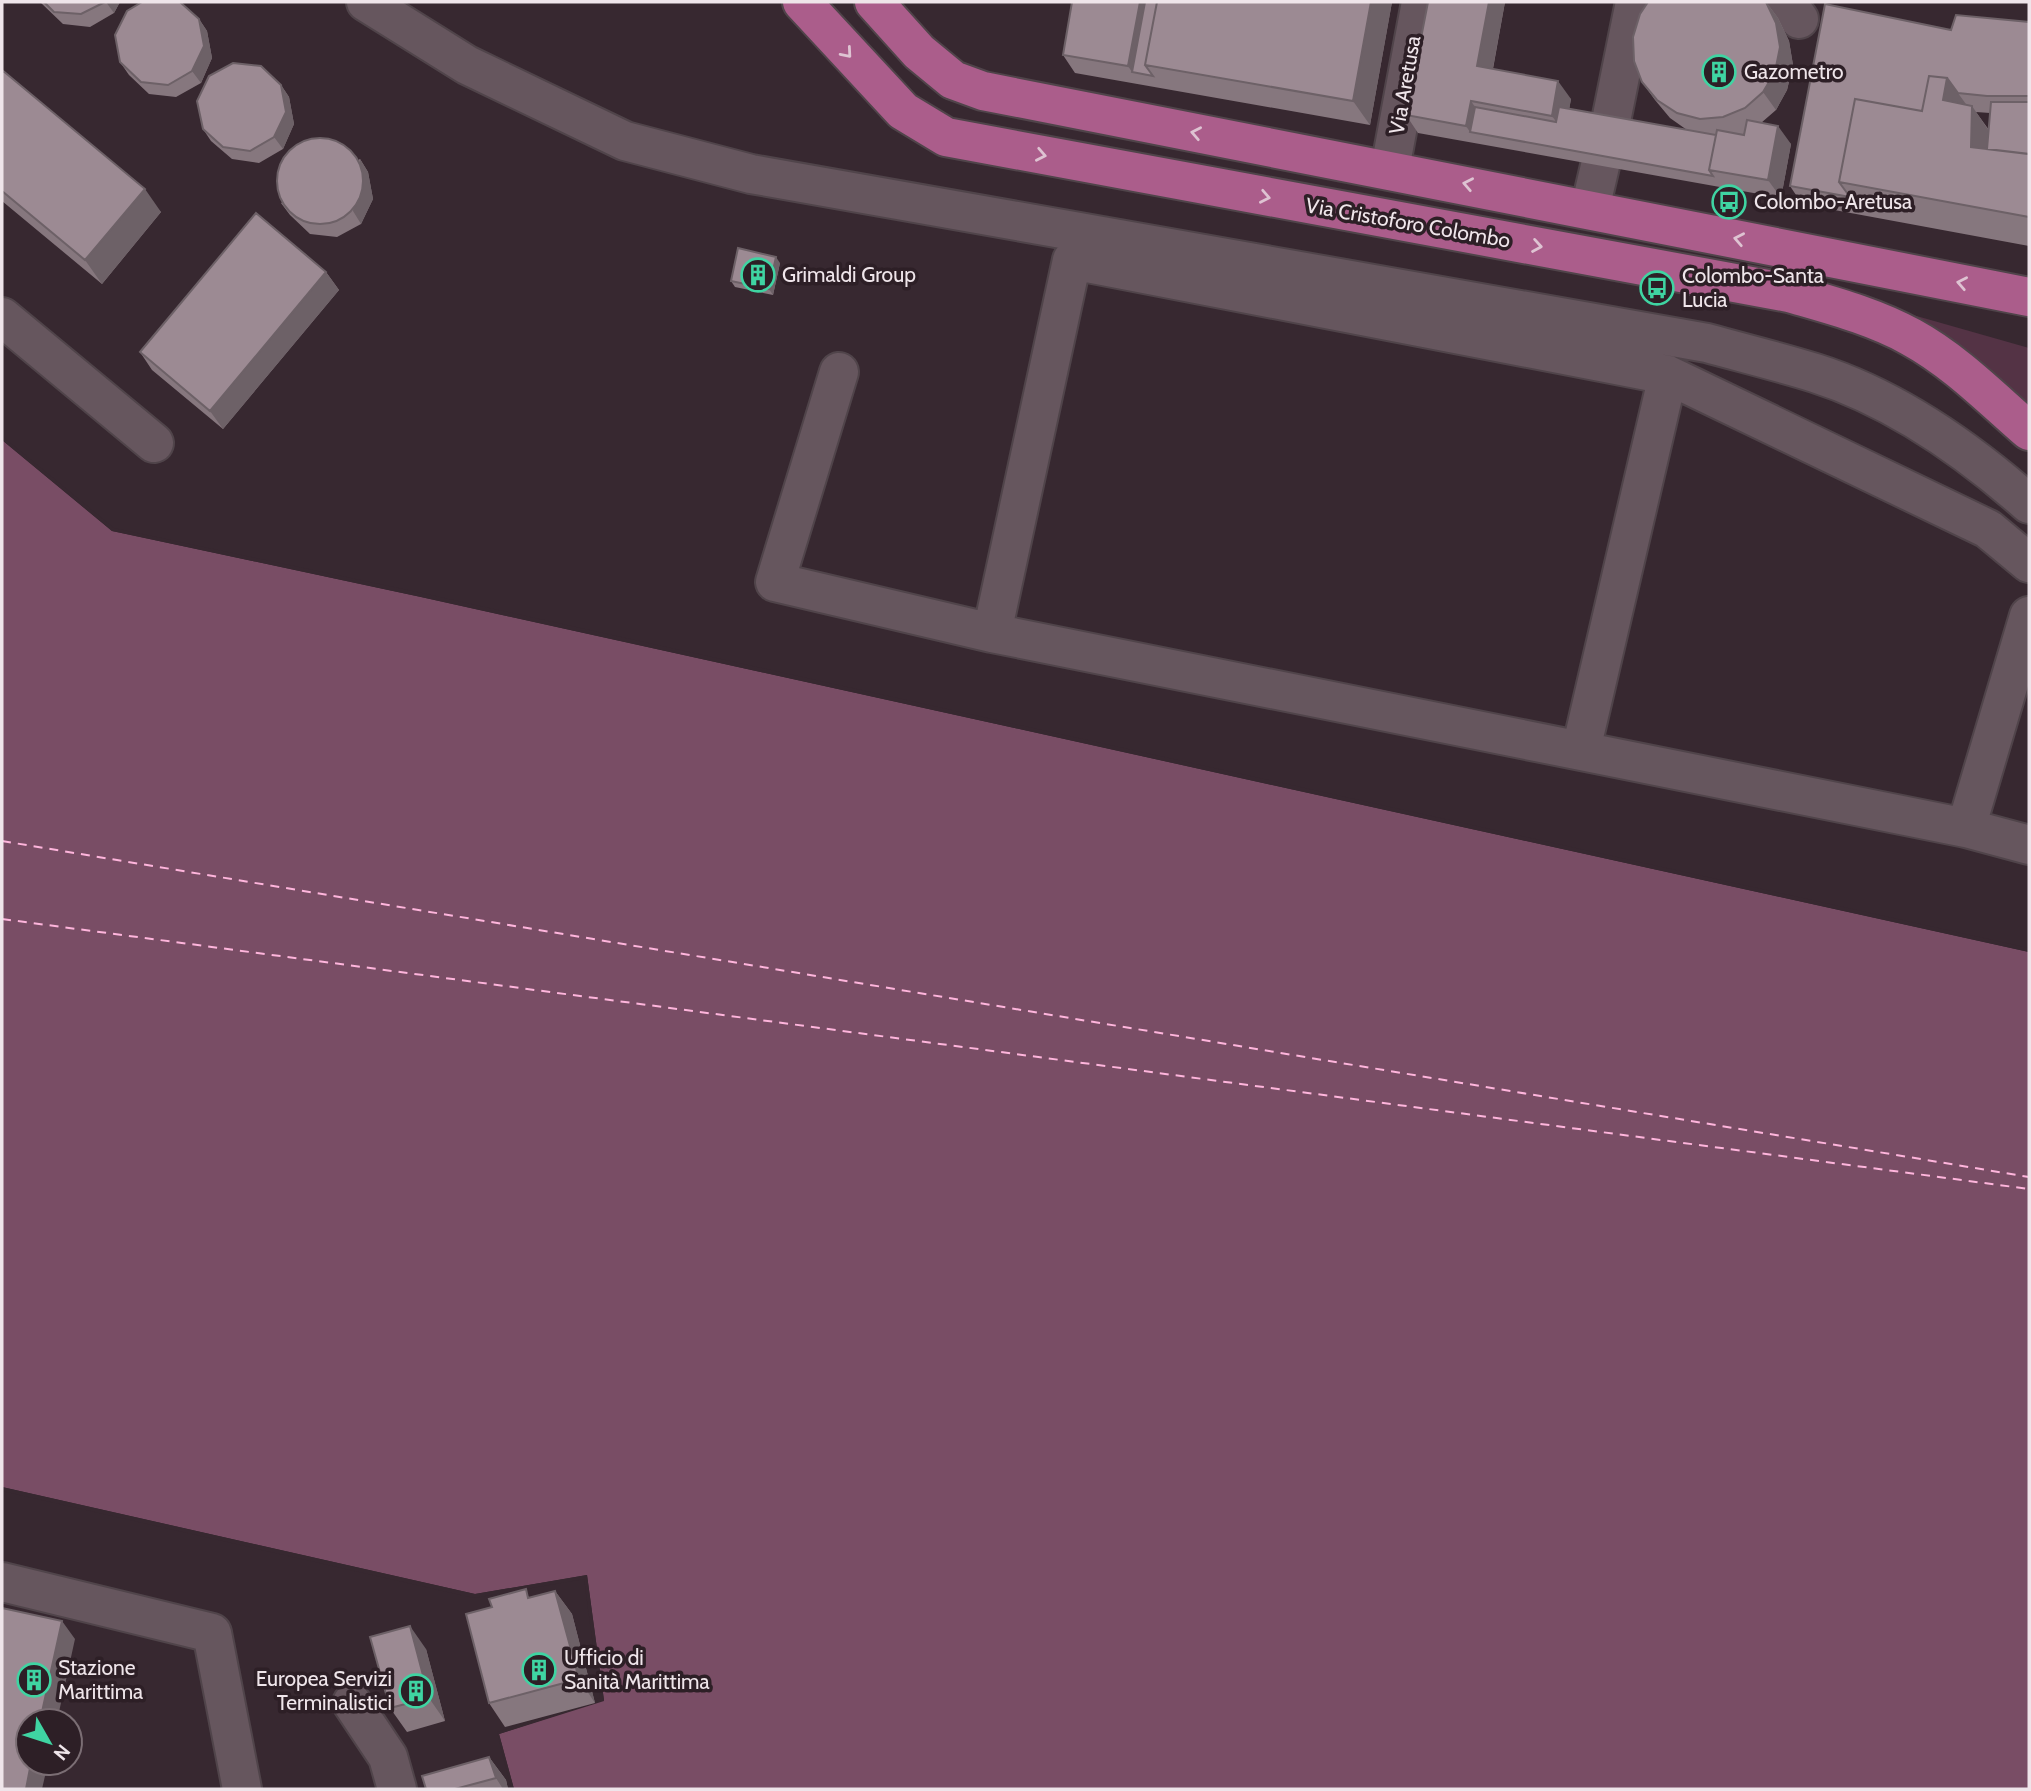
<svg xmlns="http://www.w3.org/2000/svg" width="2031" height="1791" viewBox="0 0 2031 1791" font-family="Cabin,sans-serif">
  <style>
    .green { fill: #543345 }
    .water { fill: #794d65 }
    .pier { fill: #372830 }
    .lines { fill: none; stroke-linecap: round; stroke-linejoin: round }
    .ferry { stroke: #feb5dc; stroke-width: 2; stroke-dasharray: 9 7; stroke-linecap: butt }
    .minor-casing { stroke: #50444a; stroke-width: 42 }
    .major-casing { stroke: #50444a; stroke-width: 42 }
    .minor { stroke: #66565e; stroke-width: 38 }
    .major { stroke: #ab5d8b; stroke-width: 38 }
    .wall { fill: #86777e; fill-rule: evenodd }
    .shaded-wall { fill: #6d6167 }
    .building { fill: #9c8a93; stroke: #6d6167; stroke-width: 2 }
    .oneway { stroke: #dec3d2 }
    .labels { text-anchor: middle; stroke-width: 7; stroke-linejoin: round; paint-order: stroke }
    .poi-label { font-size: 21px; fill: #efe5ea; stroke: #2d1f26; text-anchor: start }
    .street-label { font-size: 21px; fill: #efe5ea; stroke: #2d1f26 }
  </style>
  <rect width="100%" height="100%" fill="#372830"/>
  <!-- green -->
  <path class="green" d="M 1906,313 L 2029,348 L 2029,409 L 1943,335 Z"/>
  <!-- water -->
  <path class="water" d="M 2,440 L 112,531 L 421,597 L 2029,952 L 2029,1789 L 514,1789 L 499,1734 L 604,1700 L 587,1575 L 475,1594 L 2,1487 Z"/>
  <!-- pier -->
  <path class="pier" d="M 2,436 L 114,528 L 422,593 L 2029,948 L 2029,952 L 421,597 L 112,531 L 2,440 Z
    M 2,1487 L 475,1594 L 587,1575 L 604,1701 L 499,1734 L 514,1789 L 511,1789 L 497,1732 L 600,1698 L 584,1579 L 474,1598 L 2,1491 Z"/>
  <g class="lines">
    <!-- ferry -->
    <path class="ferry" d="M 2,841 L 2029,1177
      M 2,919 L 2029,1189"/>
    <defs>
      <path id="minor" d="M 366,2 L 467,65 L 625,141 L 751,174 L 1707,343 C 1743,353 1780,362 1815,373 C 1894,398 1968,450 2029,504
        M 1786,2 L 1799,19
        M 1610,126 L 1635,2
        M 1390,169 L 1421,2
        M 1590,209 L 1600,166
        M 2,317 L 154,443
        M 839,372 L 775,582 L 992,633 L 1966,828
        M 2029,616 L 1966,828 L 2029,845
        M 992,633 L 1072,260 L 1668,375 L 1988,529 L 2029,563
        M 1581,750 L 1668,375
        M 2,1582 L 212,1633 L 242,1789
        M 352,1703 L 388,1757 L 397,1789"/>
      <path id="major" d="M 802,2 L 903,111 L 946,137 L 1789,293 C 1830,305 1873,316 1911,337 C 1955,361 1992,399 2029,431
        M 874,2 L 919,52 L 953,80 L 983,91 L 2029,297"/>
    </defs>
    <!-- minor casing -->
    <use href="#minor" class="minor-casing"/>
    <!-- major casing -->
    <use href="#major" class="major-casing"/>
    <!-- minor -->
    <use href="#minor" class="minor"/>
    <!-- major -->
    <use href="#major" class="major"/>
  </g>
  <!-- wall -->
  <path class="wall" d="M 40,2 L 120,2 L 114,13 L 90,27 L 63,24 Z
    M 1072,2 L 1392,2 L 1370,125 L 1075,73 L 1063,55 Z
    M 1428,2 L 1505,2 L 1493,69 L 1571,99 L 1569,109 L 1687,130 L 1670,118 L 1655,100 L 1642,82 L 1766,2 L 1778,18 L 1789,41 L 1793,65 L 1787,90 L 1776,110 L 1761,123 L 1791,144 L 1781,198 L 1418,133 L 1406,115 Z
    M 199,19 L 207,31 L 212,58 L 201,83 L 176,97 L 149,94 L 129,75 L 120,62 Z
    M 2029,22 L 2029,246 L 1802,204 L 1790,186 ZM 1976,112 L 1990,113 L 1989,130 Z
    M 2,70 L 161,212 L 102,284 L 2,201 Z
    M 281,85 L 289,97 L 294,124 L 283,149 L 259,163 L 232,159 L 211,141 L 203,129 Z
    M 360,159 L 368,172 L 373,199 L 361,224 L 337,237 L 310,234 L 290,215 L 281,203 Z
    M 780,263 L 773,295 L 735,287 L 731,281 Z
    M 326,272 L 339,290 L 223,429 L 152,370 L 140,352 Z
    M 555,1591 L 572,1614 L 595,1703 L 505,1727 L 489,1703 L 532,1597 Z
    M 426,1649 L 445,1721 L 407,1732 L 390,1708 Z
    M 489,1757 L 506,1780 L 508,1789 L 426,1789 Z"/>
  <!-- shaded-wall -->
  <path class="shaded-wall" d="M 106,2 L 120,2 L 114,13 Z
    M 1140,2 L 1156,2 L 1132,72 L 1128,66 Z
    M 1371,2 L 1392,2 L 1370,125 L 1353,101 Z
    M 1489,2 L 1505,2 L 1490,84 L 1477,66 Z
    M 1766,2 L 1778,18 L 1789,41 L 1793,65 L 1787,90 L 1776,110 L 1763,92 Z
    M 199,19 L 207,31 L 212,58 L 201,83 L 192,71 Z
    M 1947,78 L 1971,111 L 1946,145 L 1940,91 Z
    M 1558,81 L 1571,99 L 1565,134 L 1552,116 Z
    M 281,85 L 289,97 L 294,124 L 283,149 L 274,137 Z
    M 1471,101 L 1483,119 L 1470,132 L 1466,126 Z
    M 1972,106 L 1995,140 L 1995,169 L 1971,147 Z
    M 1778,126 L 1791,144 L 1781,198 L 1768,180 Z
    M 360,159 L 368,172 L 373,199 L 361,224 L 353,211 Z
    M 145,189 L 161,212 L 102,284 L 85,260 Z
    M 776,257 L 780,263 L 773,295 L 769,289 Z
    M 326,272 L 339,290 L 223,429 L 210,411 Z
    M 555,1591 L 572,1614 L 595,1703 L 579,1679 Z
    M 62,1621 L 75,1639 L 57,1721 L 40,1721 Z
    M 410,1626 L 426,1649 L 445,1721 L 429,1698 Z
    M 489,1757 L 506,1780 L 508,1789 L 503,1789 L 496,1778 Z
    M 31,1763 L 48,1763 L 42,1789 L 26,1789 Z"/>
  <!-- building -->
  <path class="building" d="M 44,2 L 105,2 L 81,14 L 54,12 Z
    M 142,2 L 180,2 L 199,19 L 204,46 L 192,71 L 168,85 L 141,82 L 120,62 L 115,35 L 127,11 Z
    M 1072,2 L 1140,2 L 1128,66 L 1063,55 Z
    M 1145,2 L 1157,2 L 1145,65 L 1153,76 L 1132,72 Z
    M 1157,2 L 1371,2 L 1353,101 L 1145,65 Z
    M 1428,2 L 1489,2 L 1477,66 L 1558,81 L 1552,116 L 1471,101 L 1466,126 L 1406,115 Z
    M 1648,2 L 1766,2 L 1776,23 L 1780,47 L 1775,72 L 1763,92 L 1745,108 L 1723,117 L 1700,119 L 1677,113 L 1657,100 L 1642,82 L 1634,61 L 1633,37 L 1640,14 Z
    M 1825,4 L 1951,30 L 1956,15 L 2029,22 L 2029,96 L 1987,96 L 1958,93 L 1947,78 L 1929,76 L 1922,111 L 1855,99 L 1839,182 L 1850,197 L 1790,186 Z
    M 233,63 L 261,66 L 281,85 L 286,112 L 274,137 L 250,151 L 223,147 L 203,129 L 197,101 L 209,76 Z
    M 2,70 L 145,189 L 85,260 L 2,191 Z
    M 1929,76 L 1947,78 L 1943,100 L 1972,106 L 1971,147 L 2029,154 L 2029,217 L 1839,182 L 1855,99 L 1922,111 Z
    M 1991,102 L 2029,102 L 2029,154 L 1987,149 Z
    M 1475,107 L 1556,122 L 1559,107 L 1716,135 L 1709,170 L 1713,176 L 1470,132 Z
    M 1747,120 L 1778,126 L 1768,180 L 1709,170 L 1717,130 L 1744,135 Z
    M277 181a43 43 0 1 1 86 0a43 43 0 1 1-86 0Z
    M 256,213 L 326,272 L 210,411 L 140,352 Z
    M 738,248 L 776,257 L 769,289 L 731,281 Z
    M 526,1589 L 528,1598 L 555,1591 L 579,1679 L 489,1703 L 466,1614 L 492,1607 L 489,1599 Z
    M 2,1608 L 62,1621 L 40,1721 L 28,1721 L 28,1763 L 31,1763 L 26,1789 L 2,1789 Z
    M 410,1626 L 429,1698 L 390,1708 L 370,1637 Z
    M 489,1757 L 496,1778 L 455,1789 L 426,1789 L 422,1776 Z"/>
  <!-- one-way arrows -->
  <defs><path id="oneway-chevron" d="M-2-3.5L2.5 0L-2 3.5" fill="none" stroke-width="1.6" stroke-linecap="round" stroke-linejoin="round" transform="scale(1.75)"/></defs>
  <g class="oneway">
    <use href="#oneway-chevron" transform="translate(847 53) rotate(49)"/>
    <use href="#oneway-chevron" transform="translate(1196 133) rotate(-169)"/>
    <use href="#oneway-chevron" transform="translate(1041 155) rotate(11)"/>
    <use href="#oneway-chevron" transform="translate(1468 184) rotate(-169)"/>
    <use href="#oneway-chevron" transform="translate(1265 197) rotate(11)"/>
    <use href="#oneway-chevron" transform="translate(1739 239) rotate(-169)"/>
    <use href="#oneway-chevron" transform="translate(1537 246) rotate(10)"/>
    <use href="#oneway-chevron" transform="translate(1962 283) rotate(-169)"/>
  </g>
  <!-- icons -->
  <defs>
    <symbol id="building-ring" viewBox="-11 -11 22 22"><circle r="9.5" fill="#2d1f26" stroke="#3fd4a2" stroke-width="1.5"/><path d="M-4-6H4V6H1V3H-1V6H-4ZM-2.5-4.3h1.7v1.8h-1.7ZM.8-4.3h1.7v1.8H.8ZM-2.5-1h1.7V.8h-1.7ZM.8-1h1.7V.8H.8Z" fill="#3fd4a2"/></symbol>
    <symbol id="bus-ring" viewBox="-11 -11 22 22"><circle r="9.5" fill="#2d1f26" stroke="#3fd4a2" stroke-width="1.5"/><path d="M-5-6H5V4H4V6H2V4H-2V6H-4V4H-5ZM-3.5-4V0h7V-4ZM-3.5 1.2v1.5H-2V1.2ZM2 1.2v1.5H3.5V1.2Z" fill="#3fd4a2"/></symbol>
  </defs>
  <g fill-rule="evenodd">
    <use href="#building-ring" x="1700" y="53" width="38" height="38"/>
    <use href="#bus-ring" x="1710" y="183" width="38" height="38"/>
    <use href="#building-ring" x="739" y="256" width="38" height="38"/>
    <use href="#bus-ring" x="1638" y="269" width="38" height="38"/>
    <use href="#building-ring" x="520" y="1651" width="38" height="38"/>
    <use href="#building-ring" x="15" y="1661" width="38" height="38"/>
    <use href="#building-ring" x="397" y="1672" width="38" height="38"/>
  </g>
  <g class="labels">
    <!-- poi labels -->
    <g class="poi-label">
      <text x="1744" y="79">Gazometro</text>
      <text x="1754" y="209">Colombo-Aretusa</text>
      <text x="782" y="282">Grimaldi Group</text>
      <text x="1682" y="283">Colombo-Santa<tspan x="1682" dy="24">Lucia</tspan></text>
      <text x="564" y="1665">Ufficio di<tspan x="564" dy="24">Sanità Marittima</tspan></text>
      <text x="58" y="1675">Stazione<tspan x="58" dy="24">Marittima</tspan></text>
      <text x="392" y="1686" text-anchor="end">Europea Servizi<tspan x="392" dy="24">Terminalistici</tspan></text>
    </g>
    <!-- street labels -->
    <g class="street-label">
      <text transform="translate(1405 85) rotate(-80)" y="7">Via Aretusa</text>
      <text transform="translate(1408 223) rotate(10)" y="7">Via Cristoforo Colombo</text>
    </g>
  </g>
  <!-- border -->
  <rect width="2031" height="1791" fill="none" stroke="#efe5ea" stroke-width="7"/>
  <!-- north arrow -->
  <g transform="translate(49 1742) rotate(129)"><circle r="33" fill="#2d1f26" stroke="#7b6e74" stroke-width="2"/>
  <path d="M0-5L12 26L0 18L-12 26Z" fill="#3fd4a2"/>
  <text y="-10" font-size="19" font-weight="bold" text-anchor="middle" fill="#efe5ea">N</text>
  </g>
</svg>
